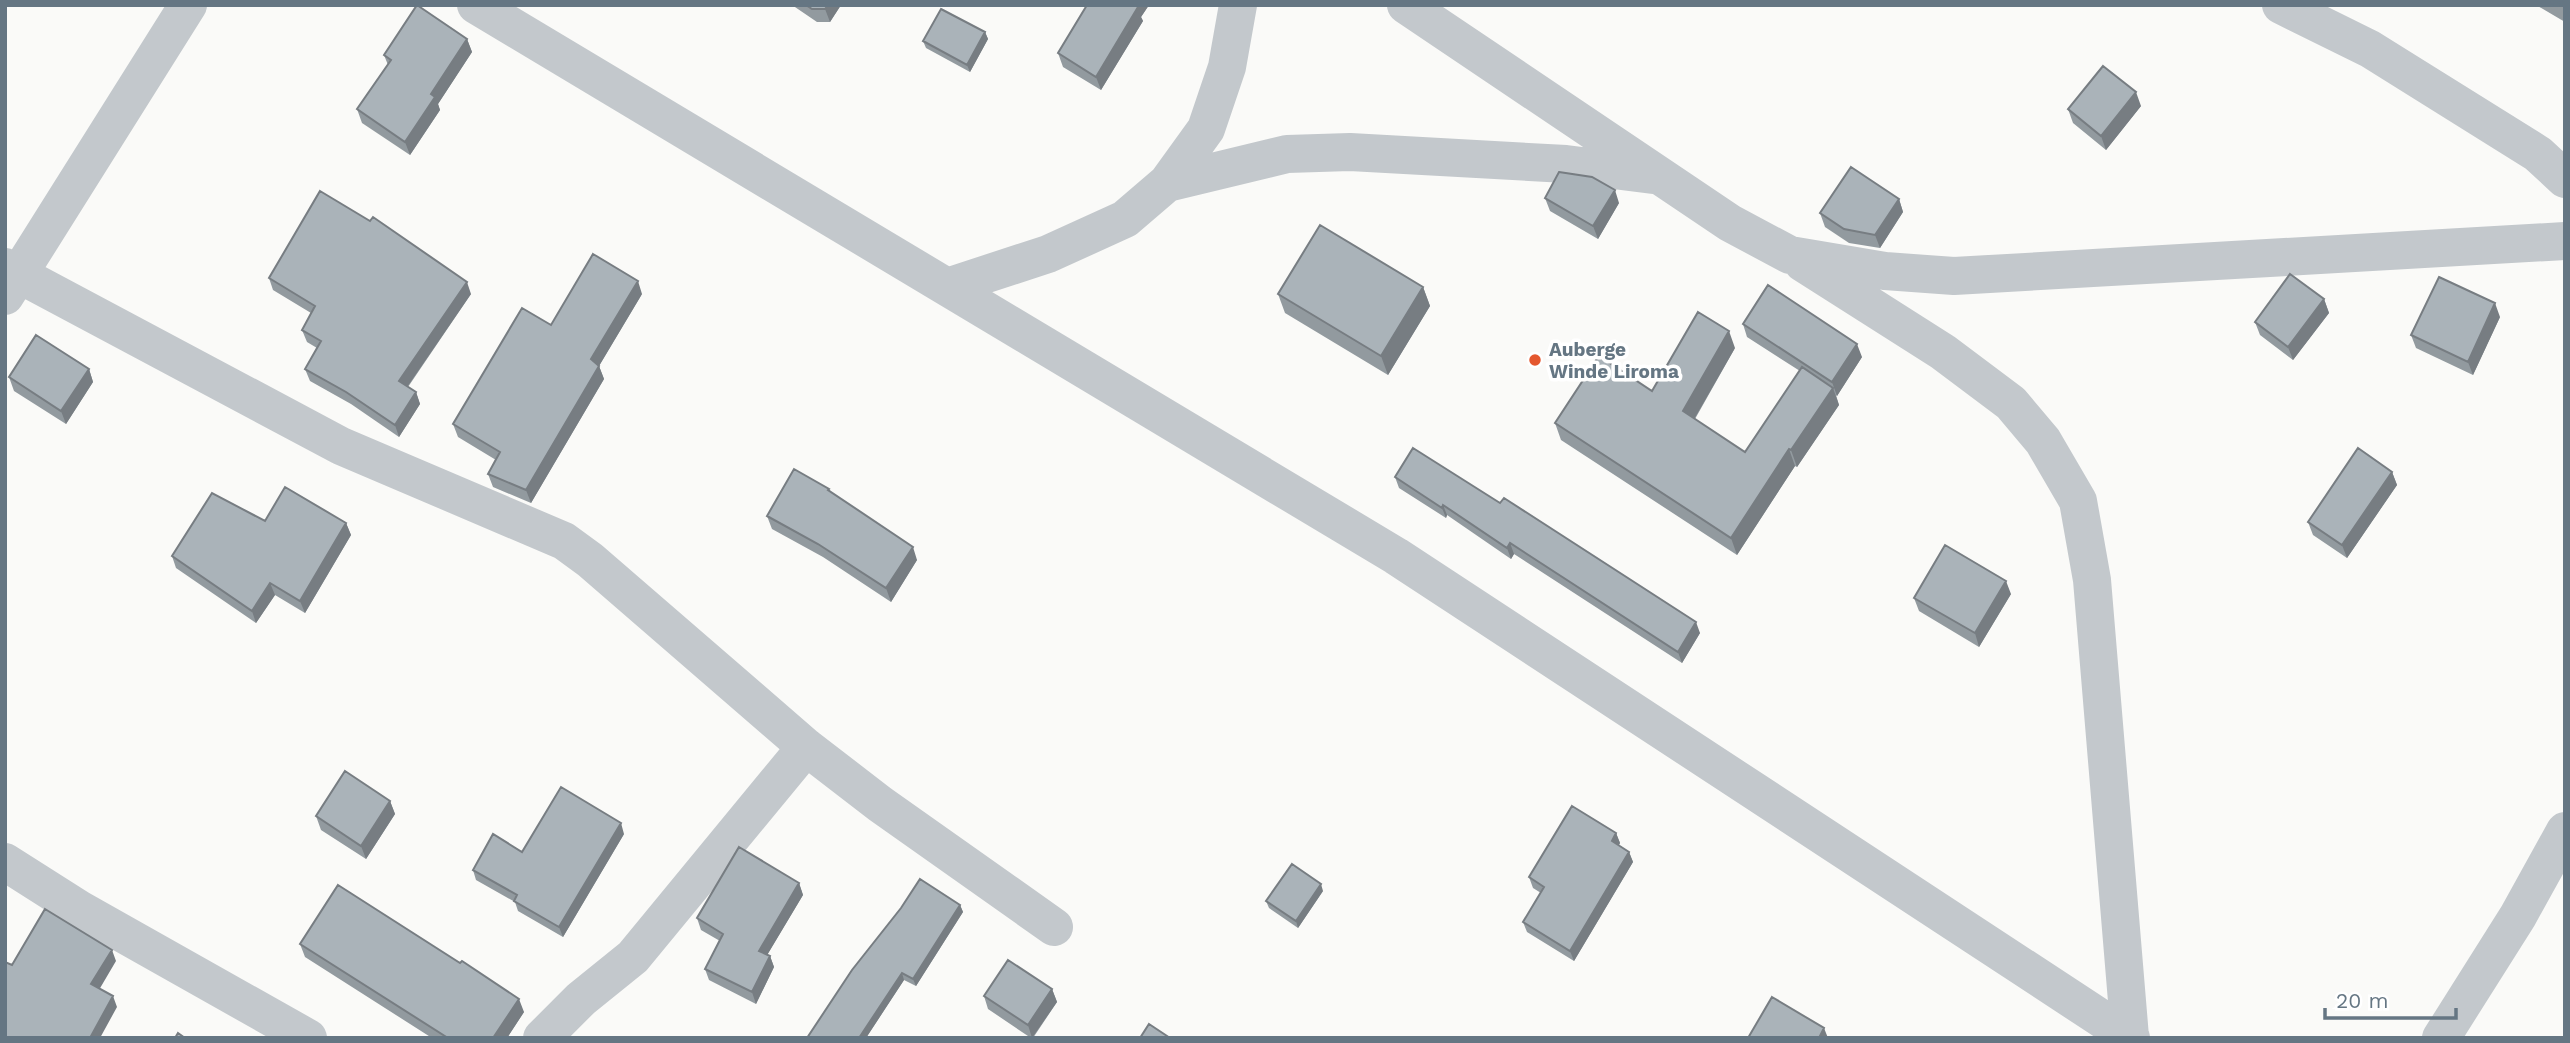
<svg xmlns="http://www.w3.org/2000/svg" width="2570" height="1043" viewBox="0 0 2570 1043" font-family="'Work Sans',sans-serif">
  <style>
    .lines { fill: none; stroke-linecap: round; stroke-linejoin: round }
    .minor { stroke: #c3c8cc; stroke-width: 38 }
    .wall { fill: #929a9f }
    .shaded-wall { fill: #777d82 }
    .building { fill: #aab3b9; stroke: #777d82; stroke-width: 2 }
    .poi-dot { fill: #e4572e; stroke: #fff; stroke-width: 2.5 }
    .labels { text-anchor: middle; stroke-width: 7; stroke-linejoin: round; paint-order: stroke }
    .poi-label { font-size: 19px; font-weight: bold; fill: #657683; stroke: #fff; text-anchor: start }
  </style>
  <rect width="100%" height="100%" fill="#fafaf8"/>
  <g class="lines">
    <!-- minor -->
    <path class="minor" d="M 476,5 L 1396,556 L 2131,1038
      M 1406,5 L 1730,223 L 1790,255 L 1885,271 L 1954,276 L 2565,241
      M 2281,5 L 2370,49 L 2538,154 L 2565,179
      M 1167,183 L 1287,154 L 1350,152 L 1566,164 L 1653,175
      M 1803,263 L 1943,352 L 2011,403 L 2043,441 L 2078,501 L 2092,580 L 2130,1037
      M 5,267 L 341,446 L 564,541 L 590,560 L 806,747 L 880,804 L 1054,927
      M 947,287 L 1048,254 L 1125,219 L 1167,183 L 1206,129 L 1227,67 L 1238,5
      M 5,296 L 188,5
      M 5,862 L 79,909 L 308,1038
      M 542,1038 L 581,999 L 633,957 L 806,747
      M 2441,1038 L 2518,916 L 2565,831"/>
  </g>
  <!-- wall -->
  <path class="wall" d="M 792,5 L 841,5 L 830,22 L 817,22 Z
    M 1087,5 L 1149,5 L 1141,17 L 1143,21 L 1101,90 L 1063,67 L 1058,53 Z
    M 2536,5 L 2565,5 L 2565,22 Z
    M 985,32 L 988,39 L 970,72 L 926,48 L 923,41 Z
    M 467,39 L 472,52 L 438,104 L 440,110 L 410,155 L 362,123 L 357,109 L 388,65 L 384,55 Z
    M 2141,106 L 2106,150 L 2073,123 L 2068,109 Z
    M 1545,198 L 1619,203 L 1598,239 L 1550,211 Z
    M 1899,199 L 1903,212 L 1880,248 L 1849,243 L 1825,227 L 1820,213 Z
    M 269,278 L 471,294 L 408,387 L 416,392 L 420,404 L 399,437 L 351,404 L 310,381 L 305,369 L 317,348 L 307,342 L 302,330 L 311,313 L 273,290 Z
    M 1423,287 L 1430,306 L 1388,375 L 1285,313 L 1278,294 Z
    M 642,294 L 599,366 L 604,379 L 531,503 L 493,487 L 488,474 L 496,460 L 458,437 L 453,424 L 551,325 Z
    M 2324,299 L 2329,313 L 2293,360 L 2260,335 L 2255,322 Z
    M 2500,317 L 2473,375 L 2416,348 L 2411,335 Z
    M 1743,324 L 1862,357 L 1837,396 L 1836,395 L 1839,405 L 1797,467 L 1795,466 L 1737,555 L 1561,440 L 1555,423 L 1652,391 L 1735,348 L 1695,419 L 1745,452 L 1800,371 L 1747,337 Z
    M 89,369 L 93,382 L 66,424 L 14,391 L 9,377 Z
    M 2392,472 L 2397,485 L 2347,558 L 2313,535 L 2308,522 Z
    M 1395,477 L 1500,503 L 1700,633 L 1682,663 L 1514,554 L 1511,559 L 1447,515 L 1446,518 L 1399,488 Z
    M 829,489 L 831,492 L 917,560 L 891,602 L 823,557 L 772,529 L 767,516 Z
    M 265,521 L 346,523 L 351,535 L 305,613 L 275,595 L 256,623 L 176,568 L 172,556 Z
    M 2011,594 L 1979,647 L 1919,611 L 1914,598 Z
    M 390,801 L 395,814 L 366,859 L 321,830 L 316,816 Z
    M 1616,833 L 1620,843 L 1619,845 L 1629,852 L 1633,862 L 1574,961 L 1527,932 L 1523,922 L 1541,893 L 1533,888 L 1529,877 Z
    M 624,834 L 563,937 L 518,911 L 515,902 L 476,880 L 473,870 L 522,852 Z
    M 799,883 L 803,895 L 767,955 L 770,956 L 774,967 L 756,1004 L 709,980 L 705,969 L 720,941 L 701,930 L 697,918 Z
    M 1323,891 L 1298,928 L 1269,908 L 1266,901 Z
    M 960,905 L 963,912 L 916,986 L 904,980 L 866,1038 L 807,1038 Z
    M 300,944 L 460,963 L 524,1012 L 507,1038 L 432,1038 L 305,957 Z
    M 1052,989 L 1057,1002 L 1033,1038 L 1031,1038 L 988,1009 L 984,996 Z"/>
  <!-- shaded-wall -->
  <path class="shaded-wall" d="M 828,5 L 841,5 L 830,22 L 825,9 Z
    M 1136,5 L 1149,5 L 1141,17 L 1143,21 L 1101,90 L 1096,77 Z
    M 985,32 L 988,39 L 970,72 L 967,65 Z
    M 467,39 L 472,52 L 438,104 L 440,110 L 410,155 L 405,142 L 431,94 Z
    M 2136,92 L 2141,106 L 2106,150 L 2101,136 Z
    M 1615,190 L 1619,203 L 1598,239 L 1593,226 Z
    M 1899,199 L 1903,212 L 1880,248 L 1875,235 Z
    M 638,281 L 642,294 L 599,366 L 604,379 L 531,503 L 526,490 L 591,359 Z
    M 467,282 L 471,294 L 403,393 L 399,381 Z
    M 1423,287 L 1430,306 L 1388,375 L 1381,356 Z
    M 2324,299 L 2329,313 L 2293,360 L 2288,347 Z
    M 2495,303 L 2500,317 L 2473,375 L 2468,362 Z
    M 1729,331 L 1735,348 L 1689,428 L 1683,411 Z
    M 1857,344 L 1862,357 L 1837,396 L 1832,382 Z
    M 89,369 L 93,382 L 66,424 L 61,411 Z
    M 1833,388 L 1839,405 L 1797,467 L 1791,450 Z
    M 416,392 L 420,404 L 399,437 L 395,425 Z
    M 1789,449 L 1795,466 L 1737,555 L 1731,538 Z
    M 2392,472 L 2397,485 L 2347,558 L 2342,545 Z
    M 1443,505 L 1447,515 L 1446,518 L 1442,508 Z
    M 346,523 L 351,535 L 305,613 L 300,601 Z
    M 1510,543 L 1514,554 L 1511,559 L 1507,548 Z
    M 913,547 L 917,560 L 891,602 L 886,588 Z
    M 2006,581 L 2011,594 L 1979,647 L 1975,633 Z
    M 270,583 L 275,595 L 256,623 L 252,611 Z
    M 1696,622 L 1700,633 L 1682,663 L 1678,652 Z
    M 390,801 L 395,814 L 366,859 L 361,846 Z
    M 621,823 L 624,834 L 563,937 L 559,927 Z
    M 1616,833 L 1620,843 L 1615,851 L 1612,841 Z
    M 1629,852 L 1633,862 L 1574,961 L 1570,951 Z
    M 799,883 L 803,895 L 763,962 L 759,951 Z
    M 1321,884 L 1323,891 L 1298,928 L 1296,921 Z
    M 960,905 L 963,912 L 916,986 L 913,979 Z
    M 112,950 L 116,961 L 96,995 L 91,984 Z
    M 770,956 L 774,967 L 756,1004 L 752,992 Z
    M 902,973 L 904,980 L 866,1038 L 859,1038 Z
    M 1052,989 L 1057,1002 L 1032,1038 L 1028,1025 Z
    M 113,996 L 117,1007 L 100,1038 L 90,1038 Z
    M 519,999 L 524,1012 L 507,1038 L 493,1038 Z
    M 1824,1028 L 1828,1038 L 1819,1038 Z"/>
  <!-- building -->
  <path class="building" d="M 417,5 L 467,39 L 431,94 L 435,97 L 405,142 L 357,109 L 391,60 L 384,55 Z
    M 806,5 L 828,5 L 825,9 L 812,9 Z
    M 1087,5 L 1136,5 L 1138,7 L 1096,77 L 1058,53 Z
    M 941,9 L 985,32 L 967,65 L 923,41 Z
    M 2103,66 L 2136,92 L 2101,136 L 2068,109 Z
    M 1851,167 L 1899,199 L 1875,235 L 1844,229 L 1820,213 Z
    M 1559,172 L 1592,177 L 1615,190 L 1593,226 L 1545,198 Z
    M 320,191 L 370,221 L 373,217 L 467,282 L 399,381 L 416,392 L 395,425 L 346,392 L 305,369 L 321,341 L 302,330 L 315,306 L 269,278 Z
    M 1320,225 L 1423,287 L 1381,356 L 1278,294 Z
    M 593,254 L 638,281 L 591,359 L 599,366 L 526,490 L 488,474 L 500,452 L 453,424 L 522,308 L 551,325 Z
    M 2290,274 L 2324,299 L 2288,347 L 2255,322 Z
    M 2439,277 L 2495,303 L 2468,362 L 2411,335 Z
    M 1768,285 L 1857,344 L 1832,382 L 1743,324 Z
    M 1698,312 L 1729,331 L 1683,411 L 1745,452 L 1802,367 L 1833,388 L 1791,450 L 1789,449 L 1731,538 L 1555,423 L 1599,356 L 1652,391 Z
    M 36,335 L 89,369 L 61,411 L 9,377 Z
    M 1413,448 L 1500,503 L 1504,498 L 1696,622 L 1678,652 L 1510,543 L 1507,548 L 1443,505 L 1442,508 L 1395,477 Z
    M 2358,448 L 2392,472 L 2342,545 L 2308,522 Z
    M 794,469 L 829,489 L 828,490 L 913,547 L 886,588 L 818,544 L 767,516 Z
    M 285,487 L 346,523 L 300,601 L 270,583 L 252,611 L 172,556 L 212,493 L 265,521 Z
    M 1945,545 L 2006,581 L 1975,633 L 1914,598 Z
    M 345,771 L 390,801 L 361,846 L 316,816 Z
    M 561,787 L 621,823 L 559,927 L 514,901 L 517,895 L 473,870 L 493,834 L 522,852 Z
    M 1572,806 L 1616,833 L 1612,841 L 1629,852 L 1570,951 L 1523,922 L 1544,887 L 1529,877 Z
    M 739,847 L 799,883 L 759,951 L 770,956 L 752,992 L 705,969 L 723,934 L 697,918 Z
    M 1292,864 L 1321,884 L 1296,921 L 1266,901 Z
    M 920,879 L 960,905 L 913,979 L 902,973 L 859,1038 L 807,1038 L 852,970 L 901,908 Z
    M 338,885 L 460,963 L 462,961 L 519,999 L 493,1038 L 448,1038 L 300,944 Z
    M 45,909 L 112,950 L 91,984 L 113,996 L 90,1038 L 5,1038 L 5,962 L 12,965 Z
    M 1008,960 L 1052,989 L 1028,1025 L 984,996 Z
    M 1772,997 L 1824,1028 L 1819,1038 L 1748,1038 Z
    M 1149,1024 L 1170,1038 L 1140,1038 Z
    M 178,1033 L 185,1038 L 175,1038 Z"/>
  <!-- markers -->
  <circle class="poi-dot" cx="1535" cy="360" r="7"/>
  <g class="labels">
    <!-- poi labels -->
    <g class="poi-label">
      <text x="1549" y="356">Auberge<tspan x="1549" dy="22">Winde Liroma</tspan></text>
    </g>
  </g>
  <!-- border -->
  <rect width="2570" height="1043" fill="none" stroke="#657683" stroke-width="14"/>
  <!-- scale -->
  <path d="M2325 1008v10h131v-10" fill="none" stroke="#657683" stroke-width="3.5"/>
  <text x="2336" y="1008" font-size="21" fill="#657683" stroke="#ffffff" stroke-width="5" paint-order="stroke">20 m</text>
</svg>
